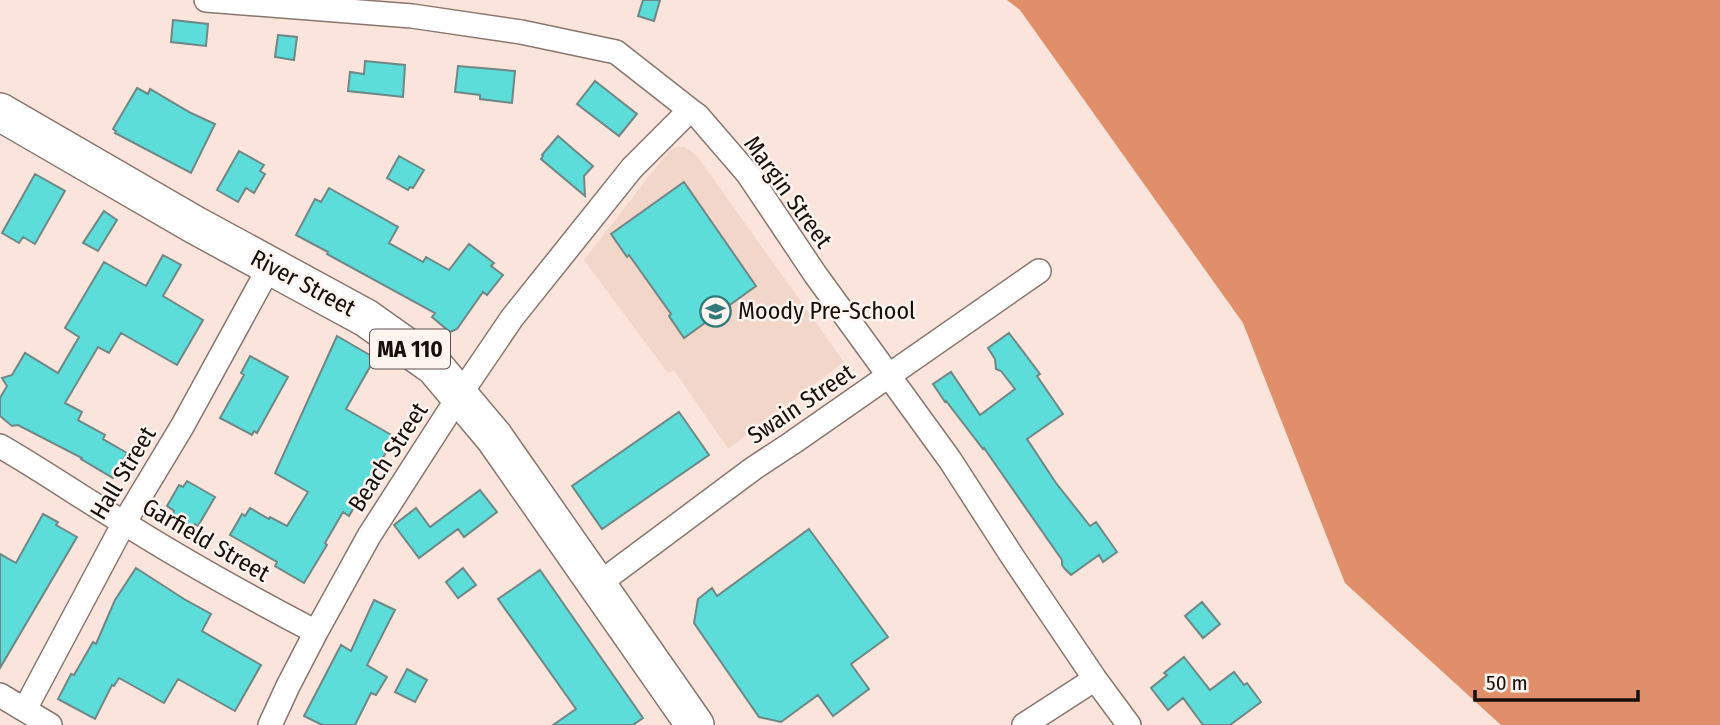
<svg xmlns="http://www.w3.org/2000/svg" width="1720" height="725" viewBox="0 0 1720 725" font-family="'Fira Sans Condensed',sans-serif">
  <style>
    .built { fill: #f3d6ca }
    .water { fill: #e18e6a }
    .building { fill: #5cddd9; stroke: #6f8786; stroke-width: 2 }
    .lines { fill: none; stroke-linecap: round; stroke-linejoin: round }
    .street-casing { stroke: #88756d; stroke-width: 26 }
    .primary-casing { stroke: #88756d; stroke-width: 40 }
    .street { stroke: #fff; stroke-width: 23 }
    .primary { stroke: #fff; stroke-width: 37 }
    .labels { text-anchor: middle; stroke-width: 5; stroke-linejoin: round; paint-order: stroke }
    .shield { fill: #fef5f1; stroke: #5c5350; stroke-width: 2 }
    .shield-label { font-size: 23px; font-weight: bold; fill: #160e0b }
    .street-label { font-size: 24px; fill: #160e0b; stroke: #fef5f1 }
    .poi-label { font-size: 24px; fill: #160e0b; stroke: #fef5f1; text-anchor: start }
  </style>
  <rect width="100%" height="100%" fill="#fbe4db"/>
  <!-- built -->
  <path class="built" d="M 677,147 L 685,147 L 697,156 L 844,362 L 728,449 L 674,370 L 668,373 L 584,260 L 660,162 L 670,150 Z"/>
  <!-- water -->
  <path class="water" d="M 1007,0 L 1720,0 L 1720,725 L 1501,725 L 1345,583 L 1243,323 L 1020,10 Z"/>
  <!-- building -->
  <path class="building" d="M 643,0 L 660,0 L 654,21 L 638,16 Z
    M 173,20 L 208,24 L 206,46 L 171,42 Z
    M 278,35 L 297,37 L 294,60 L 275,57 Z
    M 365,61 L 405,65 L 403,97 L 348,91 L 350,72 L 364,74 Z
    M 458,66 L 515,71 L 512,103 L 480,99 L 480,95 L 455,92 Z
    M 595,81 L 637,114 L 619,136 L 577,104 Z
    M 137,88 L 148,94 L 150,89 L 191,113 L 215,124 L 191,173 L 115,133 L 116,131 L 113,129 Z
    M 558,136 L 593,166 L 584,176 L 585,196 L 541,159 L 543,156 L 542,155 Z
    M 239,151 L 264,165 L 260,171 L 265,174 L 254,193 L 246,188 L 238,202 L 217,190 Z
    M 399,156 L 424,170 L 413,188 L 410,187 L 408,190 L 387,178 Z
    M 35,174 L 65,191 L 35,244 L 23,237 L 19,243 L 2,233 Z
    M 684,182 L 756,286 L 684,338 L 669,316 L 671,314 L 629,255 L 627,257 L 611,234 Z
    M 329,188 L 398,227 L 389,243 L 423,262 L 426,257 L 449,270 L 469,244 L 494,263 L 491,266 L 503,275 L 487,295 L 483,292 L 457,329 L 450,332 L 432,317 L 435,313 L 327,254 L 328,252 L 296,235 L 315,199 L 321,202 Z
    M 104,211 L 117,220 L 98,251 L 83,243 Z
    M 163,255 L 181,265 L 163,296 L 203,320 L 177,365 L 121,333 L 109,353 L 98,347 L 65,403 L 82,412 L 78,420 L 105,435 L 103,439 L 127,453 L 113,478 L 81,459 L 82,458 L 18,425 L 12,426 L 0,416 L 0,398 L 7,386 L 2,378 L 12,375 L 25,353 L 58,373 L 79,337 L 65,328 L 104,262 L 146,286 Z
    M 1009,333 L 1040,374 L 1037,376 L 1063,414 L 1027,439 L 1056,483 L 1090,526 L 1096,522 L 1117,552 L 1103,562 L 1099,555 L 1071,575 L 1065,569 L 1062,565 L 1062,560 L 984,448 L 983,449 L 946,401 L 945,402 L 933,384 L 951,372 L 980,415 L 1015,389 L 1001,371 L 996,369 L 995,359 L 988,348 Z
    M 337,336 L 375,358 L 346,409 L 395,437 L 349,516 L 343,512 L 325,543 L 327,545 L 304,583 L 275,566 L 277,562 L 230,535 L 242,514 L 245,516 L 250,508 L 269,519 L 270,517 L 287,526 L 308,492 L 275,473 Z
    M 250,356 L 288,377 L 257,433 L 254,431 L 252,435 L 220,418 L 244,375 L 241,373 Z
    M 679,412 L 709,455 L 602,529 L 572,486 Z
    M 187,481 L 215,497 L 198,526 L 195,524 L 192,528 L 172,516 L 174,511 L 167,506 L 179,485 L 183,487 Z
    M 480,490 L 497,512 L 464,537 L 458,529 L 419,558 L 394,525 L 416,508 L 430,527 Z
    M 43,514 L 58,522 L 56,525 L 77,537 L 0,668 L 0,554 L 16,563 Z
    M 809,529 L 888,637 L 851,664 L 869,689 L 833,716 L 818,695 L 781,722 L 759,717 L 694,623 L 698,599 L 712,588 L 717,596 Z
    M 136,568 L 184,599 L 211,614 L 202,631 L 261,665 L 235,711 L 178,679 L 164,703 L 119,678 L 114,686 L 112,685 L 95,719 L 58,699 L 71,674 L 74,675 L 93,642 L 96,644 L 115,600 Z
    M 463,568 L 476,585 L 458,598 L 446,582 Z
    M 540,570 L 643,718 L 633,725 L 553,725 L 576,709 L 498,599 Z
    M 374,600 L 395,610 L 367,665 L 387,677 L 376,695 L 371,693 L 355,725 L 322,725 L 304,716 L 341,645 L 351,651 Z
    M 1202,602 L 1220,624 L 1203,638 L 1185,616 Z
    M 1184,657 L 1210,690 L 1234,672 L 1244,685 L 1247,683 L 1261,702 L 1230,725 L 1203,725 L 1183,698 L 1168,710 L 1151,688 L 1167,675 L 1164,673 Z
    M 407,669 L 427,680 L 415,702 L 395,692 Z"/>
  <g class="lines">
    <defs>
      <path id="street" d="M 206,0 L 412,16 L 521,32 L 616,52 L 690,110 L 698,116 L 748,174 L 815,274 L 950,460 L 1012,556 L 1095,679 L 1129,725
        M 0,446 C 42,470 82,498 124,523 C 186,562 251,598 316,632
        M 597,585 L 754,468 L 792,443 L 1039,271
        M 0,695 L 50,725
        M 25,709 L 124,523 L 183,425 L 270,266
        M 270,725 L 288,686 L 316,632 L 369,536 L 459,396 L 512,318 L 632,168 L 690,110
        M 1024,725 L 1095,679"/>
      <path id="primary" d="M 0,112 L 195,225 L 366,318 L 435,367 L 494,437 L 695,725"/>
    </defs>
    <!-- street casing -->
    <use href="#street" class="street-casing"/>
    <!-- primary casing -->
    <use href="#primary" class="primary-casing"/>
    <!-- street -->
    <use href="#street" class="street"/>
    <!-- primary -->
    <use href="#primary" class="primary"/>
  </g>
  <!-- icons -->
  <defs>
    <symbol id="school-ring" viewBox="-11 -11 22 22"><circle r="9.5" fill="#fef5f1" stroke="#337b79" stroke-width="1.5"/><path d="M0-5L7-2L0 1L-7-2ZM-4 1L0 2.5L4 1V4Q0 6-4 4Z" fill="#337b79"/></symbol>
  </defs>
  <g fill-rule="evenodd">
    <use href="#school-ring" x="698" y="294" width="35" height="35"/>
  </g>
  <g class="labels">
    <!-- shield labels -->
    <rect class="shield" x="370" y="329.5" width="80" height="39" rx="5"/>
    <g class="shield-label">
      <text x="410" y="357">MA 110</text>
    </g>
    <!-- street labels -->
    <g class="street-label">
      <text transform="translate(788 192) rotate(54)" y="8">Margin Street</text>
      <text transform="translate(303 283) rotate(28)" y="8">River Street</text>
      <text transform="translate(801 404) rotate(-34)" y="8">Swain Street</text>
      <text transform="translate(388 457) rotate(-57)" y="8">Beach Street</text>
      <text transform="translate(123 473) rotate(-59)" y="8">Hall Street</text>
      <text transform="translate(206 540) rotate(30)" y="8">Garfield Street</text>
    </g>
    <!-- poi labels -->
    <g class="poi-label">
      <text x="738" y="319">Moody Pre-School</text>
    </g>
  </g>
  <!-- scale -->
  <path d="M1475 690v10h163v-10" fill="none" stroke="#160e0b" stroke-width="3.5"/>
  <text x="1486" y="690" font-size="21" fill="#160e0b" stroke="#fef5f1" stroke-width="5" paint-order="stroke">50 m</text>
</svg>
